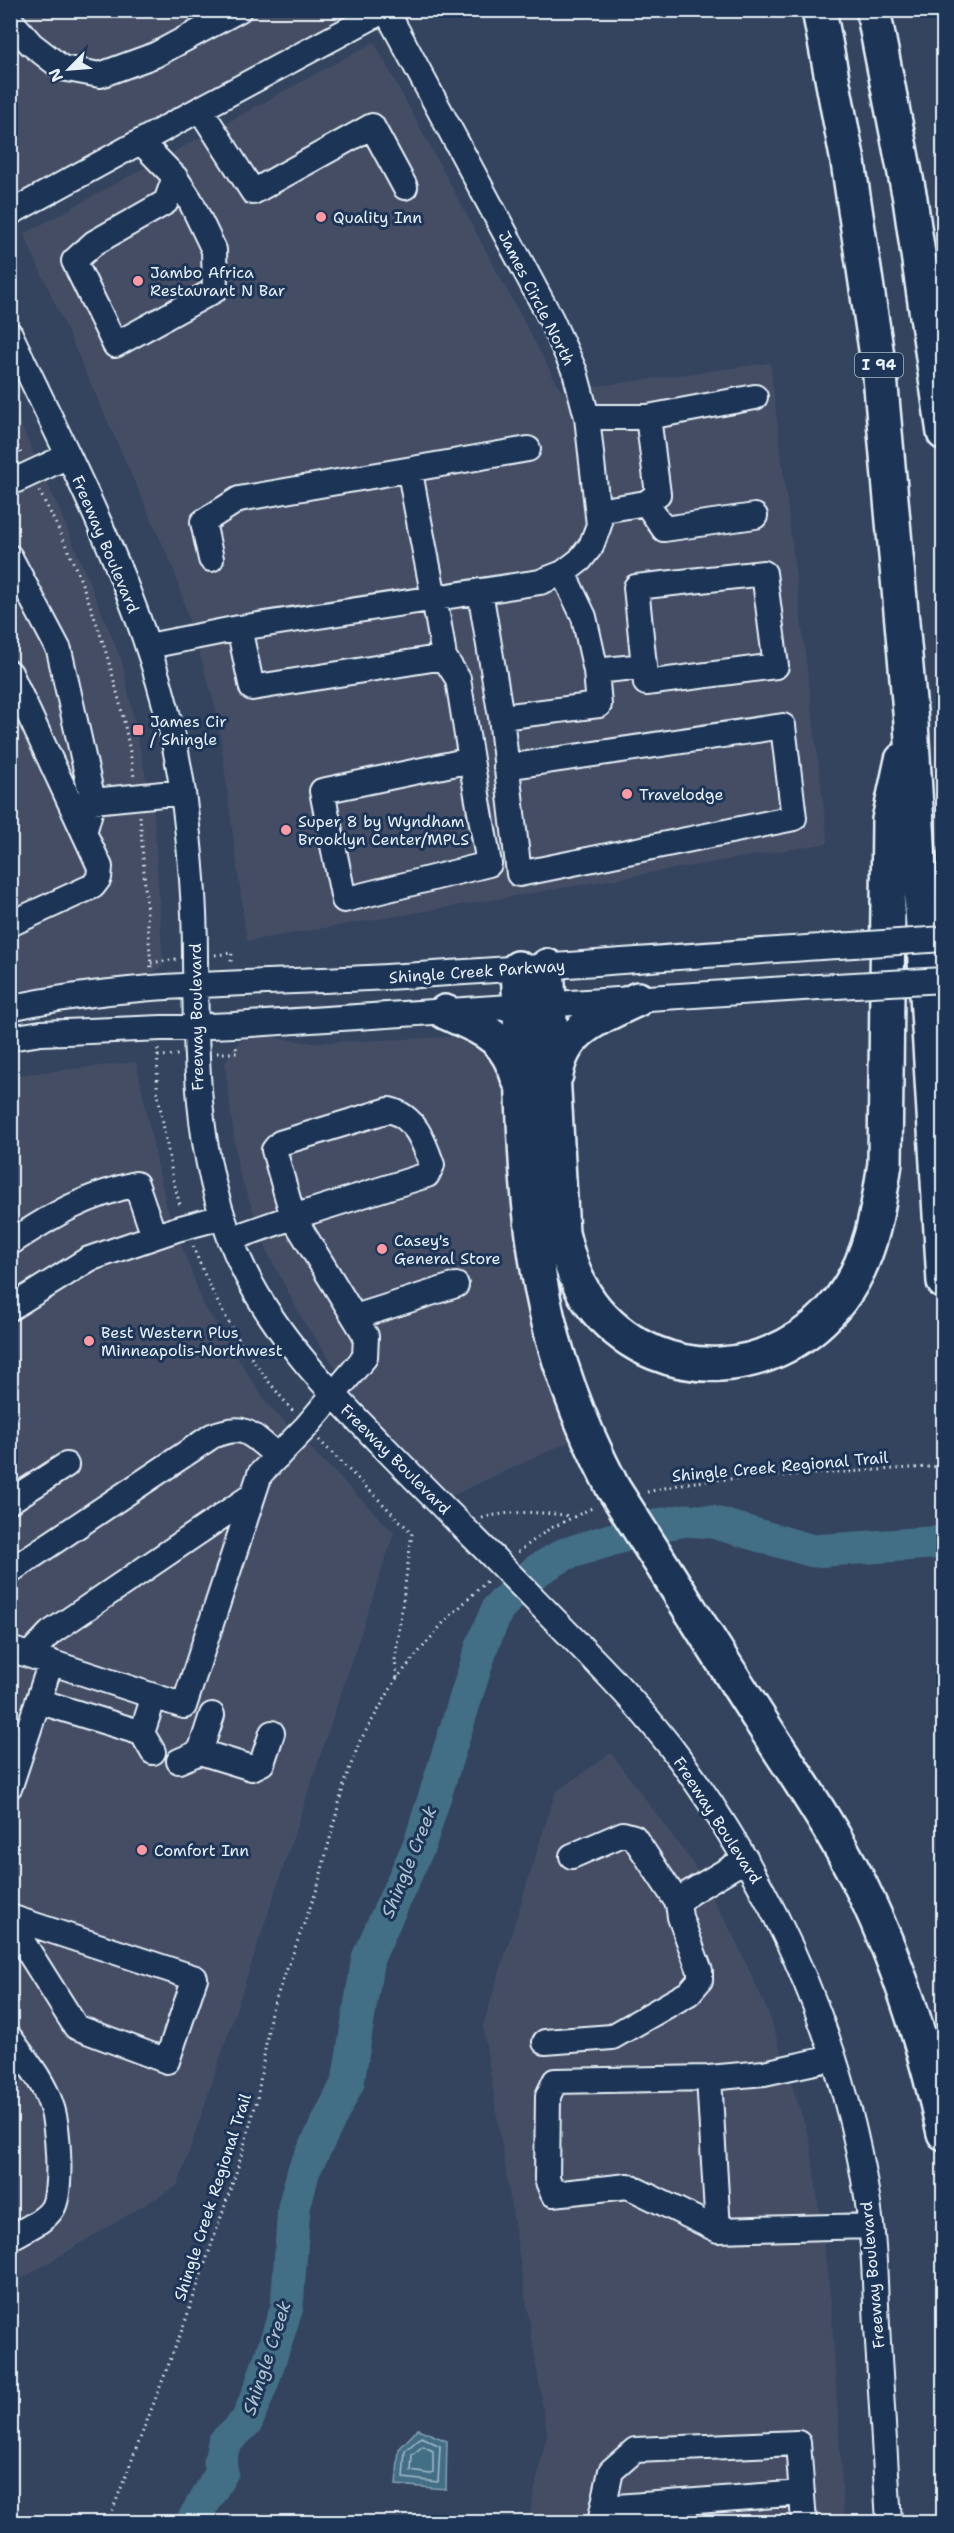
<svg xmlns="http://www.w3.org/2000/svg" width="954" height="2533" viewBox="0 0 954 2533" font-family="'Shantell Sans',sans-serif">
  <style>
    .built { fill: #444e65 }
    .water { fill: #426e86; stroke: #84a2b4; stroke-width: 1.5 }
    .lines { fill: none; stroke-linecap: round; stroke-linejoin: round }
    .shore { stroke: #a6bdca; stroke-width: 1.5 }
    .river { stroke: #426e86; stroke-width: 33 }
    .minor-casing { stroke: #e8f1f8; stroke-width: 28 }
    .highway-casing { stroke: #e8f1f8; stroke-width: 38 }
    .path { stroke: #e8f1f8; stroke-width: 3; stroke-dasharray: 1.5 4.5; stroke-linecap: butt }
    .minor { stroke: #1d3557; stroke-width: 24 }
    .highway { stroke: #1d3557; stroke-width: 33 }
    .minor-bridge-casing { stroke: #e8f1f8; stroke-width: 28; stroke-linecap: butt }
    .highway-bridge-casing { stroke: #e8f1f8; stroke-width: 38; stroke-linecap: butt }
    .minor-bridge { stroke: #1d3557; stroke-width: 24 }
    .highway-bridge { stroke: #1d3557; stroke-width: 33 }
    .poi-dot { fill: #ff9aa2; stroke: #1d3557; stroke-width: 2 }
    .labels { text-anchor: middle; stroke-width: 6; stroke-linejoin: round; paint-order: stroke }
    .shield { fill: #1d3557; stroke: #abb9c8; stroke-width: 1.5 }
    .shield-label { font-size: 15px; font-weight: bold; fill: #e8f1f8 }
    .poi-label { font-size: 16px; fill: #e8f1f8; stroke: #1d3557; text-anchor: start }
    .street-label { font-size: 16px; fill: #e8f1f8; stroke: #1d3557 }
    .water-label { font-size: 18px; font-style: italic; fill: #aec3d0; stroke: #1d3557 }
  </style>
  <rect width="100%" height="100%" fill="#34445f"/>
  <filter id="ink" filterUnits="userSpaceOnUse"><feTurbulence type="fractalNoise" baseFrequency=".0167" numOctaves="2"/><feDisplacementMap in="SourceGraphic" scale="12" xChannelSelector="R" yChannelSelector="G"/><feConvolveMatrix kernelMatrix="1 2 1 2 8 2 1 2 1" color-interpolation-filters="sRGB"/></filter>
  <g filter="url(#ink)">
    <!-- built -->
    <path class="built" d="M 11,11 L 361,11 L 11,198 Z
      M 374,42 L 561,391 L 770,363 L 828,843 L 247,941 L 217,712 L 174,570 L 24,234 Z
      M 10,401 L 61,514 L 122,662 L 154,817 L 163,966 L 148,976 L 11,991 Z
      M 263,1036 L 312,1043 L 451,1037 L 475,1039 L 501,1059 L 579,1437 L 451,1496 L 356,1397 L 302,1319 L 268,1253 L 238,1169 L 225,1064 L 231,1051 L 239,1042 L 251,1037 Z
      M 136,1062 L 166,1205 L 204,1306 L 268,1405 L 394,1533 L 178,2185 L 11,2285 L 10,1076 Z
      M 611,1753 L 694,1865 L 733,1935 L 769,2014 L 810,2141 L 831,2303 L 844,2522 L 528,2522 L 547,2433 L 483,2026 L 555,1793 Z"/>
    <!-- water -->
    <path class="water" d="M 418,2429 L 447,2441 L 446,2489 L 396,2485 L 399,2449 Z"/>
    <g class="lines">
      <!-- shore -->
      <path class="shore" d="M 421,2437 L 440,2446 L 438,2482 L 403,2478 L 405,2451 Z
        M 423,2446 L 433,2451 L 433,2472 L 430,2474 L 411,2471 L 412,2455 Z"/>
      <!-- river -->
      <path class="river" d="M 192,2522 L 222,2472 L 220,2462 L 224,2443 L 247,2421 L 262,2383 L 287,2307 L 294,2207 L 304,2170 L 348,2082 L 368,1958 L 420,1843 L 483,1643 L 498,1608 L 536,1571 L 565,1554 L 659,1525 L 686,1520 L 712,1522 L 813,1551 L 944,1542"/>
      <defs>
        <path id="minor" d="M 10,20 L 31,44 L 62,68 L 100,75 L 155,55 L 239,10
          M 200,109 L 253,192 L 372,126 L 405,187
          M 141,142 L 175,177 L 190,200 L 214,250 L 215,290 L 115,345 L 74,261 L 94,243 L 166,202 L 175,177
          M 10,213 L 200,109 L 385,10
          M 10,334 C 80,482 160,629 183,793 C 190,846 195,902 195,956 C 196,1064 195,1170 244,1270 C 277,1338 331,1393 383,1446 C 420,1484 457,1521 494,1558
          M 587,417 L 648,417 L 658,494 L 646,503
          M 648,417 L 755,397
          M 10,483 L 68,456
          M 598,511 L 646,503 L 664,529 L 755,516
          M 10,557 L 59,650 L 93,801 L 84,833
          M 211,559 L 203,522 L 239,499 L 528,449
          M 480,591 L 501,717 L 599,705 L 596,671 L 584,617 L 563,573
          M 239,628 L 252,688 L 444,657 C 435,594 420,533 410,471
          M 149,646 L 239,628 L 540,582 L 563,573 L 580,560 L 591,546 L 599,525 L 587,417 L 575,372 L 551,319 L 386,10
          M 444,657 L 458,679 L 471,760 L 322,791 L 344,900 L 489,864 L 471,760
          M 596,671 L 644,666 L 636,587 L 764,573 L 776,666 L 646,683 L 644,666
          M 10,673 L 100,867 L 99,878 L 93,886 L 10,924
          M 501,717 L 519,874 L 794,818 L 783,726 L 506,767
          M 93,801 L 183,792
          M 10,1008 C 127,982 249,984 368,978 C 530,969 691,955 853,945
          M 10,1038 L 41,1033 L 234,1025 L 818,987
          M 389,1110 C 415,1116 424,1142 432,1165 L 427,1175 L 293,1217 L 274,1150 L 280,1143 Z
          M 10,1243 C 54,1214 85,1196 136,1184 L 154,1236
          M 10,1308 L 89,1259 L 177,1229 L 222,1217
          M 355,1317 L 456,1285
          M 10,1501 L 66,1465
          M 10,1571 L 212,1436 C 247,1422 250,1435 278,1456
          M 547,1612 C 594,1660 642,1707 682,1762 C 781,1899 850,2057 871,2225 C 875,2258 875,2292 877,2326 C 881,2391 885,2457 889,2522
          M 10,1649 L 184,1706 L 260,1474 L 306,1427 L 365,1357 L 366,1336 L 293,1217 L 230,1239
          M 29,1655 L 50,1633 L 253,1495
          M 38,1701 L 142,1733
          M 153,1752 L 142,1733 L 154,1696
          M 200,1752 L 252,1768 L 262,1763 L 272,1733
          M 179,1761 L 200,1752 L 212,1715
          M 10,1786 L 51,1662
          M 572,1856 L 623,1834 L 634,1837 L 678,1903
          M 10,1917 L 195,1978 L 167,2061 L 76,2027 L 10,1922
          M 10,2038 C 25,2059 43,2080 51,2105 C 58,2123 63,2193 52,2209 C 44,2222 23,2230 10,2238
          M 545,2042 L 612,2037 L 689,1993 L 700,1980 L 700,1971 L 680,1917 L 678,1903 L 689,1893 L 746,1859
          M 833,2058 L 764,2073 L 709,2078 L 718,2230 L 871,2226
          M 709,2078 L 555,2081 L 548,2096 L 547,2179 L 553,2194 L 628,2186 L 718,2230
          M 604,2508 L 802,2493
          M 600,2522 L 611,2471 L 635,2450 L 798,2443 L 804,2522"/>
        <path id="highway" d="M 819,10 L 848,162 L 880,376 L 911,723 L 944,1282
          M 873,10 L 910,199 L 944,433
          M 547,966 L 562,1233 C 569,1262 578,1289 597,1311 C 664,1388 779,1379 840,1300 C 871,1260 878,1211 885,1163 L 889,820 L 902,760
          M 518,968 C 524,1074 521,1188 542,1291 C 555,1361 581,1426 613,1488
          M 445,1012 C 485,1030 505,1035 519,1080
          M 556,1075 C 563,1029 600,1017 638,999
          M 657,1557 C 693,1614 729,1672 766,1729 C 799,1780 833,1830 860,1884 C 899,1963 925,2047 944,2133"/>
      </defs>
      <!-- minor casing -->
      <use href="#minor" class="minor-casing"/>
      <!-- highway casing -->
      <use href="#highway" class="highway-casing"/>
      <!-- path -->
      <path class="path" d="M 10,430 L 22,456
        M 39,491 C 86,578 120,680 134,777
        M 140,816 L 151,968
        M 215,955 L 232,953 L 231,962
        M 151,963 L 176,959
        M 158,1049 L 157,1089 L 173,1179 L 180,1205
        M 217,1053 L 237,1053 L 236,1047
        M 158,1056 L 178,1055
        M 193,1246 C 217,1310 248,1359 293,1411
        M 319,1440 L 412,1533 L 395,1660 L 397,1678
        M 647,1492 L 687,1483 L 714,1480 L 944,1466
        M 482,1518 C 512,1510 541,1512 571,1516
        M 518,1552 L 549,1529 L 594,1507
        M 108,2522 L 185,2322 L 237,2170 L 257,2100 L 271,2012 L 317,1889 L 345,1780 L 360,1741 L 397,1678 L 444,1622 L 487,1581"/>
      <!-- minor -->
      <use href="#minor" class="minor"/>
      <!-- highway -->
      <use href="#highway" class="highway"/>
      <defs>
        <path id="minor-bridge" d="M 853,945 L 944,939
          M 818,987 L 944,980
          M 494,1558 L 547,1612"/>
        <path id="highway-bridge" d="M 613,1488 L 657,1557"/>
      </defs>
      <!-- minor-bridge casing -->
      <use href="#minor-bridge" class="minor-bridge-casing"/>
      <!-- highway-bridge casing -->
      <use href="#highway-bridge" class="highway-bridge-casing"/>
      <!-- minor-bridge -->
      <use href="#minor-bridge" class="minor-bridge"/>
      <!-- highway-bridge -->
      <use href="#highway-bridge" class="highway-bridge"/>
    </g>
  </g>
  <!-- markers -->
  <g class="poi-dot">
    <circle cx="321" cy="217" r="6"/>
    <circle cx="138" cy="281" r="6"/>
    <rect x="132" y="724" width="12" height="12" rx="3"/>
    <circle cx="627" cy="794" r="6"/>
    <circle cx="286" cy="830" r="6"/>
    <circle cx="382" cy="1249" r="6"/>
    <circle cx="89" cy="1341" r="6"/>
    <circle cx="142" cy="1850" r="6"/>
  </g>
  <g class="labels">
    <!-- shield labels -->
    <rect class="shield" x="855" y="353" width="48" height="24" rx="4.5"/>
    <g class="shield-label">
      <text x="879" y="370">I 94</text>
    </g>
    <!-- poi labels -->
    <g class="poi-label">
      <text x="333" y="223">Quality Inn</text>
      <text x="150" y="278">Jambo Africa<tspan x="150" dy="18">Restaurant N Bar</tspan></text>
      <text x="150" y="727">James Cir<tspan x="150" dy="18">/ Shingle</tspan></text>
      <text x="639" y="800">Travelodge</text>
      <text x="298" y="827">Super 8 by Wyndham<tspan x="298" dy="18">Brooklyn Center/MPLS</tspan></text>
      <text x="394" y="1246">Casey's<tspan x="394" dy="18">General Store</tspan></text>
      <text x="101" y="1338">Best Western Plus<tspan x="101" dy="18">Minneapolis-Northwest</tspan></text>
      <text x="154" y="1856">Comfort Inn</text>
    </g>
    <!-- street labels -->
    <g class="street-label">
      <text transform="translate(537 298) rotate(63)" y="6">James Circle North</text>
      <text transform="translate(106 544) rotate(67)" y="6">Freeway Boulevard</text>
      <text transform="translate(477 971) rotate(-4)" y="6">Shingle Creek Parkway</text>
      <text transform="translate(196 1017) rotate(-91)" y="6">Freeway Boulevard</text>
      <text transform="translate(396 1459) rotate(45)" y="6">Freeway Boulevard</text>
      <text transform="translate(780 1466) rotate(-5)" y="6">Shingle Creek Regional Trail</text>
      <text transform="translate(718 1820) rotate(57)" y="6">Freeway Boulevard</text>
      <text transform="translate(212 2197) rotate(-72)" y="6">Shingle Creek Regional Trail</text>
      <text transform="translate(872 2275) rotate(-95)" y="6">Freeway Boulevard</text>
    </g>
    <!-- water labels -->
    <g class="water-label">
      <text transform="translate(409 1862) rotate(-68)" y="6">Shingle Creek</text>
      <text transform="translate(267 2358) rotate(-72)" y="6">Shingle Creek</text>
    </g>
  </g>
  <!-- margin -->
  <rect width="954" height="2533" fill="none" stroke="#1d3557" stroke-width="36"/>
  <rect x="18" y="18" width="918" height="2497" fill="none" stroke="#e8f1f8" stroke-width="2" filter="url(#ink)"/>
  <!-- north arrow -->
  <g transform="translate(69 69) rotate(245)" stroke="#1d3557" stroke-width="4.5" paint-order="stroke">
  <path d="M0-4.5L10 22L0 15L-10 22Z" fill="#e8f1f8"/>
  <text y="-9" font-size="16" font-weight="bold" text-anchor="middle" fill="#e8f1f8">N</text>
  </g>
</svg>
